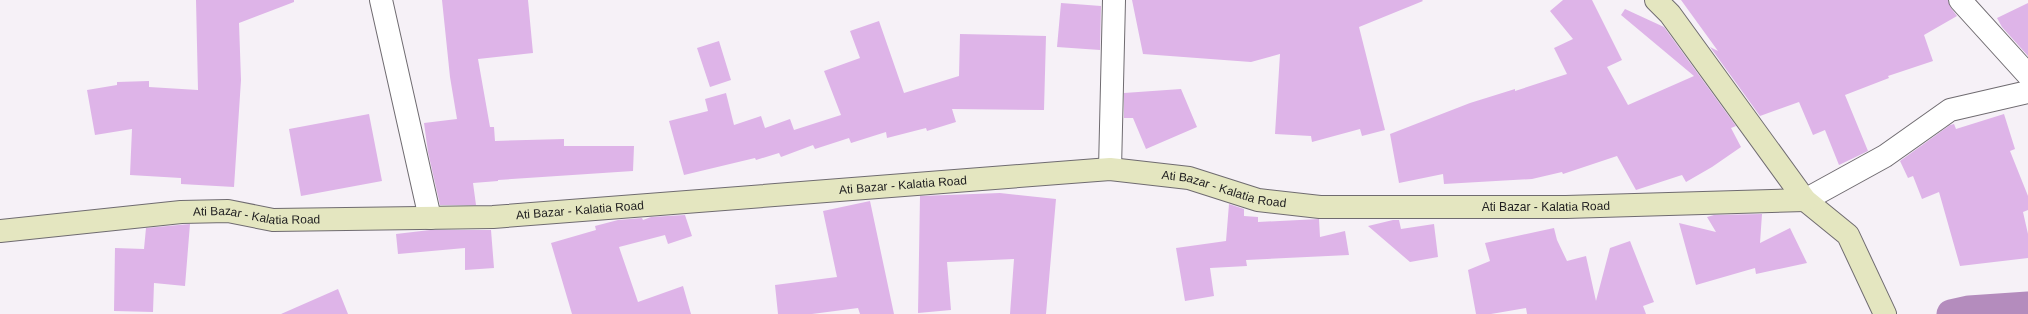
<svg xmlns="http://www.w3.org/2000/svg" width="2028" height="314" viewBox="0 0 2028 314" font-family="Helvetica,sans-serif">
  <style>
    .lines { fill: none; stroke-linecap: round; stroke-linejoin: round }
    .canal { stroke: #b48cbd; stroke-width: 29 }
    .building { fill: #deb4e8 }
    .minor-casing { stroke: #6f6b70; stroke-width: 24 }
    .secondary-casing { stroke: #6f6b70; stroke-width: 24 }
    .minor { stroke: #fff; stroke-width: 22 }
    .secondary { stroke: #e4e6c0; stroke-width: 22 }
    .labels { text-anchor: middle; stroke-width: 4; stroke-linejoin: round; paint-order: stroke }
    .street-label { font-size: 12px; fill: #212021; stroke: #fff }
  </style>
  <rect width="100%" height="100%" fill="#f6f1f7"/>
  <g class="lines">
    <!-- canal -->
    <path class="canal" d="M 1951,314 L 1969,310 L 2028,306"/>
  </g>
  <!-- building -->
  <path class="building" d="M 196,0 L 294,0 L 294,2 L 239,23 L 241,80 L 234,187 L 181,184 L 181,178 L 130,175 L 132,129 L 95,135 L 87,90 L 117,85 L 117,82 L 149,81 L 149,87 L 198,90 Z
    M 442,0 L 528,0 L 533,53 L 478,59 L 490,127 L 494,127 L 495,141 L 564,139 L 564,146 L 634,146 L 633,171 L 498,180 L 498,181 L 473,183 L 476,205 L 440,205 L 428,152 L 424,123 L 457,119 L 450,77 Z
    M 1132,0 L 1422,0 L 1423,1 L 1359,27 L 1385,130 L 1362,136 L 1360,129 L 1312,142 L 1311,136 L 1275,134 L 1280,54 L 1251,62 L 1143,54 Z
    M 1563,0 L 1592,0 L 1622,60 L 1607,67 L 1628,105 L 1694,76 L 1621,15 L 1625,9 L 1664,27 L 1736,126 L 1731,128 L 1741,147 L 1712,167 L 1686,182 L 1682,175 L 1636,190 L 1617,156 L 1563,174 L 1562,172 L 1532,179 L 1444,184 L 1443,174 L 1399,183 L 1390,134 L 1470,103 L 1515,89 L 1515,91 L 1567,74 L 1554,48 L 1573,39 L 1550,11 Z
    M 1681,0 L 1948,0 L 1951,8 L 1957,16 L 1924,35 L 1933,61 L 1888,76 L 1889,78 L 1845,95 L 1868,151 L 1839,165 L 1825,130 L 1813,135 L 1799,102 L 1760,116 L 1710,47 L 1718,51 Z
    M 1061,3 L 1101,6 L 1100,50 L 1057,47 Z
    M 2028,3 L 2028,56 L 2002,27 L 1997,18 Z
    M 879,21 L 904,93 L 959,76 L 960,34 L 1046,36 L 1044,110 L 952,109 L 956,122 L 927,131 L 926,128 L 887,138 L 886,132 L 851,143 L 849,138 L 815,149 L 813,145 L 781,157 L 779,153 L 756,160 L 755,158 L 684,175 L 669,121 L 708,111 L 705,99 L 726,93 L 734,125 L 761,116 L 765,128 L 790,119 L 794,130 L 841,115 L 824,71 L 860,58 L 850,31 Z
    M 719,41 L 731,80 L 710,87 L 697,48 Z
    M 1181,89 L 1197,127 L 1146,149 L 1133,118 L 1124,118 L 1124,93 Z
    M 369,114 L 382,181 L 301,196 L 289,129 Z
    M 2004,114 L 2015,149 L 2010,151 L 2028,196 L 2028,210 L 2023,212 L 2028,234 L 2028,258 L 1960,266 L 1939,192 L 1922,199 L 1913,176 L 1908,178 L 1900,161 L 1950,125 L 1954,124 L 1956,129 Z
    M 1000,193 L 1056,199 L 1046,314 L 1010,314 L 1014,259 L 947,262 L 951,310 L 918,313 L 920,196 Z
    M 870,201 L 894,314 L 860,314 L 858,308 L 812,314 L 778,314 L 775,285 L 837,277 L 823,211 Z
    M 1229,204 L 1244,209 L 1244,216 L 1258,217 L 1258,222 L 1319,219 L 1320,237 L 1345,231 L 1349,255 L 1246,260 L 1247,266 L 1210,268 L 1214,296 L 1185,301 L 1176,248 L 1226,241 Z
    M 1762,214 L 1760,243 L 1790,228 L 1807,263 L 1756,274 L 1755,268 L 1696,285 L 1679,223 L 1716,232 L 1707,217 L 1714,215 Z
    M 685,215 L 692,236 L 668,244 L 665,235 L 619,247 L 638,302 L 683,286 L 691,314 L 572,314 L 551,243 L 596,230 L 595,226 L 618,220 L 642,218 L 643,220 L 651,217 Z
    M 1393,220 L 1399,220 L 1401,229 L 1434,224 L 1438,257 L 1410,262 L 1368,226 Z
    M 190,224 L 185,286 L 154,283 L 153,312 L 114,311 L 115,248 L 144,249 L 146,228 Z
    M 1554,228 L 1557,240 L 1567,261 L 1586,256 L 1596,301 L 1610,248 L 1630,241 L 1654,302 L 1643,306 L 1646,314 L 1527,314 L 1526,308 L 1491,314 L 1476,314 L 1468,270 L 1490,261 L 1485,243 Z
    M 430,230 L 491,230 L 494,268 L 465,270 L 465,248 L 398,254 L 396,234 Z
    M 338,289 L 348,314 L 281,314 Z"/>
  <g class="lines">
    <defs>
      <path id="minor" d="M 381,0 L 430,218
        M 1960,0 L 2028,75
        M 1110,169 L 1114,0
        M 1805,200 L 1885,156 L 1950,110 L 2028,92"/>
      <g id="secondary">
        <path d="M 1656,0 L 1670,14 L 1805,200 L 1848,235 L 1885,314"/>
        <path id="s1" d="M 0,231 L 181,212 L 228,211 L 273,220 L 493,217 L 1110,169 L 1189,178 L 1258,200 L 1320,207 L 1566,207 L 1805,200"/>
      </g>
    </defs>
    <!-- minor casing -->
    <use href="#minor" class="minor-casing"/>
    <!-- secondary casing -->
    <use href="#secondary" class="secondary-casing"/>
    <!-- minor -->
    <use href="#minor" class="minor"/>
    <!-- secondary -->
    <use href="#secondary" class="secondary"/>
  </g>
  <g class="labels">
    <!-- street labels -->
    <g class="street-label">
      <text dy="4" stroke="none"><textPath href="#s1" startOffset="906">Ati Bazar - Kalatia Road</textPath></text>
      <text dy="4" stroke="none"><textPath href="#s1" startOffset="1230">Ati Bazar - Kalatia Road</textPath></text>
      <text dy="4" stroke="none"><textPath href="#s1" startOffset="1554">Ati Bazar - Kalatia Road</textPath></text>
      <text dy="4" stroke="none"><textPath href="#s1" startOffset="582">Ati Bazar - Kalatia Road</textPath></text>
      <text dy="4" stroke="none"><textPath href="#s1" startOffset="258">Ati Bazar - Kalatia Road</textPath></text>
    </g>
  </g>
</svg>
